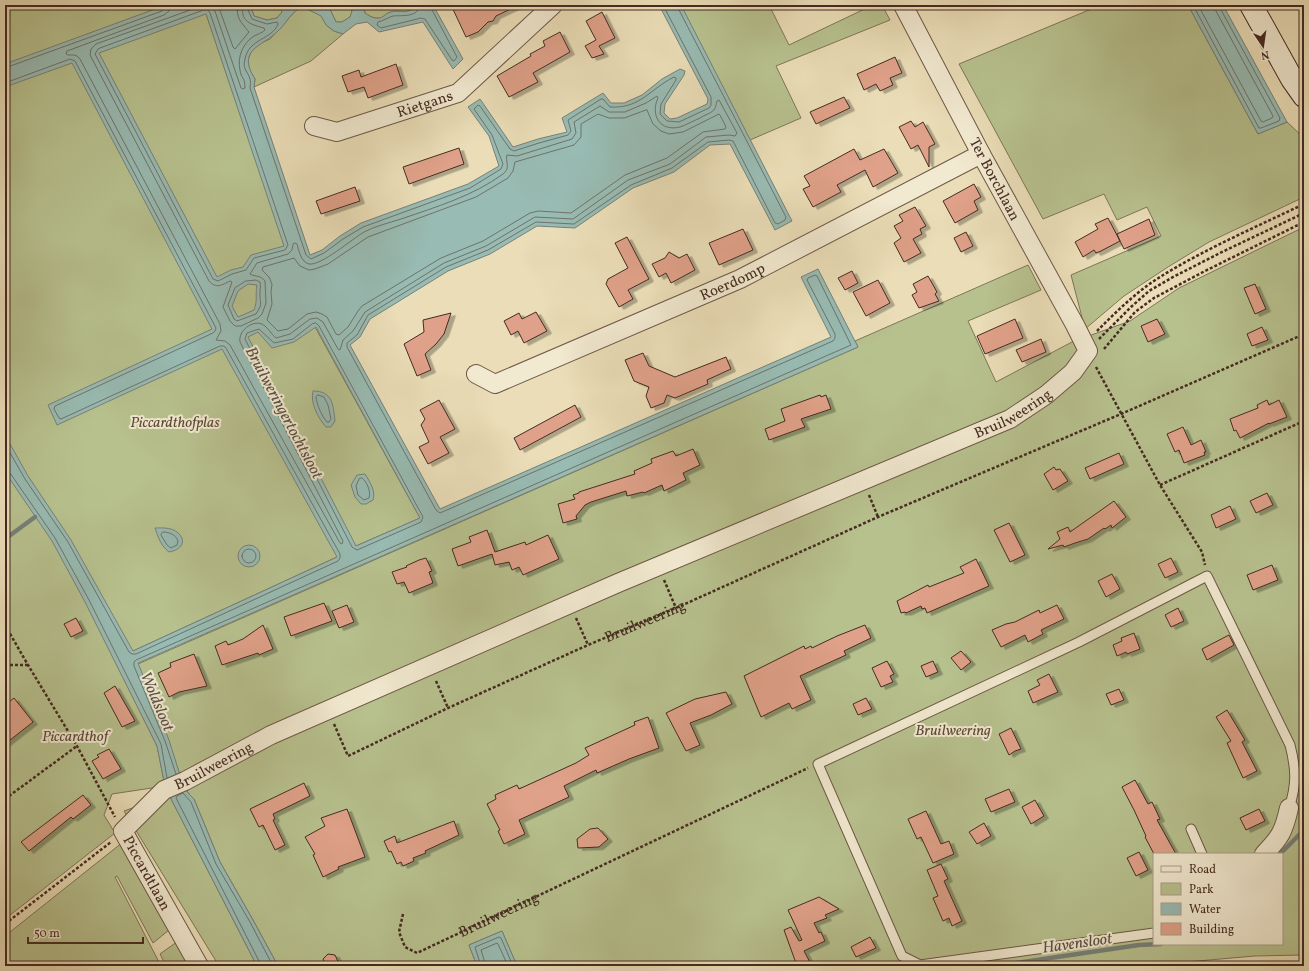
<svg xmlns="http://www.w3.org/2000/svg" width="1309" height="971" viewBox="0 0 1309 971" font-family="Vollkorn,serif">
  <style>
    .green { fill: #b7c18e; stroke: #7e7658; fill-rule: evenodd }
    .water { fill: #98bbb3; stroke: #778179; fill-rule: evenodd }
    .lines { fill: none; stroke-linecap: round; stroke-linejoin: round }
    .shore { stroke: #6e736a; stroke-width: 1 }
    .stream { stroke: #778179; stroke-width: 4.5 }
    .building { fill: #dfa189; stroke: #452b21; filter: url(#shadow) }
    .service-casing { stroke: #6e5846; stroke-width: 11 }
    .minor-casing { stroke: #6e5846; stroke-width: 20 }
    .secondary-casing { stroke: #452b21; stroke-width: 24 }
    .path { stroke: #452b21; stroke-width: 2.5; stroke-dasharray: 3 2; stroke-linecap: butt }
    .service { stroke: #f1e9d0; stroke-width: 9 }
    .minor { stroke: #f1e9d0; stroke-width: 18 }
    .secondary { stroke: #f1e9d0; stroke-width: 22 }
    .labels { text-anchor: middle; stroke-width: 4; stroke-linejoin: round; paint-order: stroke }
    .street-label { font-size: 15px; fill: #452b21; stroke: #f1e9d0 }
    .park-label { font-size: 15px; font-style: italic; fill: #5c4937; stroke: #f1e9d0 }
    .water-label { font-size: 16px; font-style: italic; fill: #5a4f46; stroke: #f1e9d0 }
  </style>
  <defs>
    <filter id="shadow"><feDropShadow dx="4.5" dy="2.5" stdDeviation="0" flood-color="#0004"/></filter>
  </defs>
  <rect width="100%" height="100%" fill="#eaddb7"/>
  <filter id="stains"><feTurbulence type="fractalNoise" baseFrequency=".005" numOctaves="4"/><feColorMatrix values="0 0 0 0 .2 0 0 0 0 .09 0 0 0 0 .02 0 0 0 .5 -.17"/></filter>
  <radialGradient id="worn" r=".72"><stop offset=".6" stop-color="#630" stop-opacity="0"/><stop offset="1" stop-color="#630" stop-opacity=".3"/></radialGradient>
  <!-- green -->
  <path class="green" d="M 5,5 L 203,5 L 315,327 L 420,518 L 356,546 L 337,557 L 133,651 L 115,661 L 157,746 L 165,786 L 112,794 L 104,815 L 115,833 L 5,919 Z
    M 258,5 L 277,5 L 280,6 L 282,12 L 277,18 L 267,20 L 254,16 L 252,10 Z
    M 328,5 L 350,5 L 352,11 L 350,17 L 342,22 L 336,22 Z
    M 363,5 L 417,5 C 406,17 399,8 388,13 C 384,16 382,19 376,18 C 372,18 368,15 365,13 Z
    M 689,5 L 769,5 L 789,45 L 873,5 L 882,5 L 890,20 L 776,66 L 801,118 L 750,140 L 682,8 Z
    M 1101,5 L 1188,5 L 1258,134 L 1287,122 L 1304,138 L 1304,197 L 1209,242 L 1168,267 L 1124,296 L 1085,329 L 1071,275 L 1161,236 L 1147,207 L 1117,220 L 1104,194 L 1043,219 L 959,64 Z
    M 303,7 L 322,16 L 326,25 L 334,31 L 343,34 L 311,61 L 254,87 L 255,79 L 249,69 L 248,60 L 251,52 L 259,44 L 270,39 L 297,9 Z
    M 1304,227 L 1304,955 L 1255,956 L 1140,966 L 517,966 L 502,931 L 469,945 L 477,966 L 278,966 L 253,920 L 220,862 L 194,799 L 189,794 L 185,788 L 138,664 L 858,347 L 855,341 L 1028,265 L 1041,290 L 968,321 L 996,382 L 1072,342 L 1130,321 L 1179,288 ZM 1154,854 L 1282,854 L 1282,944 L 1154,944 Z
    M 169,795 L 257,966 L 219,966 L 124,811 Z
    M 123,842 L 174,926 L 153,943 L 117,876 L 115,877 L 161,966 L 5,966 L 5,936 Z
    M 181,939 L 198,966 L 166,966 L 160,954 Z"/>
  <!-- water -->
  <path class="water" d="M 166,5 L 258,5 L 252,10 L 254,16 L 267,20 L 277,18 L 282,12 L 280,6 L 277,5 L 328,5 L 336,22 L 342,22 L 350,17 L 352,11 L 350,5 L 363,5 L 365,13 C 368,15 372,18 376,18 C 382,19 384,15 388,13 C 399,8 406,17 417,5 L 433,5 L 463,59 L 453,69 L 423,22 L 379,32 L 367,22 L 356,24 L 343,34 L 334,31 L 326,25 L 321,16 L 303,7 C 291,11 287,23 278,31 C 262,47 236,49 255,79 L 254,87 L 310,255 L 322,250 L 340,236 L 361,223 L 468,184 L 499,166 L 489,136 L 468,107 L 480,99 L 513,147 L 538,139 L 567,132 L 562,118 L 603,93 L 611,103 L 624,103 L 642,95 L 662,79 L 680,69 L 685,71 L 684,75 L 665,104 L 664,113 L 670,119 L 677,118 L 707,104 L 708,99 L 659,5 L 681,5 L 792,221 L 775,230 L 730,144 L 710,145 L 674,172 L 633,188 L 575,228 L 537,226 L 490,254 L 448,271 L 370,319 L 360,337 L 350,345 L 440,509 L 831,337 L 801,277 L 818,269 L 858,347 L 138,663 L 169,740 L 181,778 L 165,786 L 157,746 L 85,602 L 52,541 L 5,472 L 5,435 L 28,476 L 71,540 L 133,651 L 337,557 L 222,349 L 57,425 L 48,405 L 212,329 L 72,63 L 5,87 L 5,64 ZM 206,14 L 284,246 L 251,255 L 243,267 L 231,270 L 217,277 L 99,53 ZM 248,284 L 257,285 C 255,295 258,300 254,310 L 238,317 L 232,306 L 238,291 ZM 316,327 L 420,518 L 356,546 L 248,337 L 258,332 L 272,348 L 294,342 Z
    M 1188,5 L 1223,5 L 1287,122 L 1258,134 Z
    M 5,322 L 9,340 L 6,361 L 5,359 Z
    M 313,391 C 333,391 333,405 335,421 L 331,427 L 326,427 C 318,418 310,403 313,391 Z
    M 365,474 C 370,482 376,491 373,500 L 366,504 L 361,504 L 355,497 L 351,485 L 357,475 Z
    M 155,528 C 162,528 170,527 177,532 C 188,541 181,550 169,552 C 161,546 158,537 155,528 Z
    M238 556a11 11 0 1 1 22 0a11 11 0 1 1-22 0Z
    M 185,788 L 189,794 L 194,799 L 220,862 L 253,920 L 278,966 L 257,966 L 169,795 Z
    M 502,931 L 517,966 L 477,966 L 469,945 Z"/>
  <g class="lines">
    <!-- shore -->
    <path class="shore" d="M 170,5 L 169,11 L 164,15 L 67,51 L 66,54 C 70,57 75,52 80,59 L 220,324 L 221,331 L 216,340 L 225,341 L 230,345 L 340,543 L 342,544 L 343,541 L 240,342 C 238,331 252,320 262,324 C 268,327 271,334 276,338 L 290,334 L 310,319 L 317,318 L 323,322 L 338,349 L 340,350 L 343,340 L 353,331 L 365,312 L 444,263 L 486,246 L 535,217 L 573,219 L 628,180 L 670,164 L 706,137 L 729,135 L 735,136 L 737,133 L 719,100 L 717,101 C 716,104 716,107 714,110 C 710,114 704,115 700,118 C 693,121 686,125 680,127 C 660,132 650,115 658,98 L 657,96 L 646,103 L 625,112 L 609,112 L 600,106 L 574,122 L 576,133 L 572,139 L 517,156 L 507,155 C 505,161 511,168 503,174 C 473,196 436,207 401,219 C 389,223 375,226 364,232 C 352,239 321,266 309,264 C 301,262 299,251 297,244 L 295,243 L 293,244 L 292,250 L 288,254 L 257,263 L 250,274 C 255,277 261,275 265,281 L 266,303 L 262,314 L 258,318 L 241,326 L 235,326 L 230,321 L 223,307 L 232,282 L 230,281 C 222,285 216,289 209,281 L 90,55 L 91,49 L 96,44 L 204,5
      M 207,5 L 212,7 L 215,11 L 241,88 L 243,89 L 245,88 C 245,76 241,79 240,70 C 237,57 243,43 254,36 C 258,34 262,33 265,30 L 264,28 C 252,25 238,21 244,5
      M 218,5 L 233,47 L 235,49 L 249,32 C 242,23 235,18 238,5
      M 251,5 L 248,10 L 252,19 L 267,24 L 277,22 L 278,24 C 272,40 249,38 245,59 C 242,70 248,71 250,79 C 251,81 250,86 250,88 L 306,255 L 311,259 L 324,253 L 343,239 L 363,227 L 470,188 L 501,169 L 503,164 L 492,135 L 474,109 L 478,105 L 480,106 L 510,149 L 514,151 L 539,143 L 568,135 L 571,131 L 568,120 L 601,99 L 603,99 L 610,107 C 640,109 650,89 674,77 L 676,78 L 676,80 L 661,104 L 660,114 L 667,121 L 679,122 L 709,108 L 711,105 L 711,97 L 663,5
      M 420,5 C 418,18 402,15 393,16 C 389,17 383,21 378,22 L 377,25 L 381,28 L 421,18 L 425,19 L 452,60 L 454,61 L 457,57 L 431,8 L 430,5
      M 1193,5 L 1259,128 L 1261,128 L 1279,121 L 1280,118 L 1220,8 L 1220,5
      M 1198,5 L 1261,121 L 1263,122 L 1272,118 L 1273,116 L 1216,11 L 1215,5
      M 204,10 L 208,10 L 210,13 L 288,245 L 285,250 L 254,258 L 246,270 L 232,274 L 218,281 L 213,279 L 95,54 L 98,49 Z
      M 5,68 L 162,11 L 165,8 L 165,5
      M 5,83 L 70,59 L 75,61 L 216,328 L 215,331 L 213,333 L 55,406 L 54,409 L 59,418 L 61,419 L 220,346 L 224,346 L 226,348 L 340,554 L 340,558 L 338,561 L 136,654 L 132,654 L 129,652 L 68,542 L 25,479 L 5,444
      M 647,110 L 653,124 L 661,131 L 669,134 L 683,132 L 719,114 L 720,115 L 726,127 L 725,129 L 703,132 L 667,158 L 625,175 L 571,213 L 538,211 L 530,213 L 483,241 L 441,258 L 362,306 L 358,311 L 348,327 L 339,335 L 336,334 L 327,317 L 322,314 L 316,312 L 307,314 L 288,329 L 278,331 L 267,320 L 272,304 L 271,292 L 272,284 L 269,277 L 262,270 L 263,267 L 294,258 L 300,266 L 309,270 L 315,269 L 328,264 L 368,237 L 476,197 L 508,178 L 513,171 L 515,162 L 574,145 L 581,137 L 581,124 L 598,114 L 609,118 L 624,118 Z
      M 246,281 L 256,280 L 260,282 C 261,286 260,288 260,292 C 259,303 264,302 256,314 L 237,321 L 234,319 L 228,305 L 235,288 Z
      M 316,323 L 319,326 L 423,517 L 421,522 L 357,550 L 352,547 L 245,339 L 247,333 L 259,329 L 274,343 L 293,339 L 312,324 Z
      M 318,395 L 324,397 L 328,405 L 331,419 L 329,422 L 327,422 C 321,415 317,405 316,397 Z
      M 5,471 L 10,473 L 55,538 L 89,600 L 161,744 L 167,778
      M 362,478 C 367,482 371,491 369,498 L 364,500 L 358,495 L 356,486 L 359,479 Z
      M 163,532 C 170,532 176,535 178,541 L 177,545 L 171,548 L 167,545 L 161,535 Z
      M242 556a7 7 0 1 1 14 0a7 7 0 1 1-14 0Z
      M 176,774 L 165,741 L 134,666 L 134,662 L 136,660 L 851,345 L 817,276 L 815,275 L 808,278 L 807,280 L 835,334 L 835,338 L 833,341 L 440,513 L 436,510 L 347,347 L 347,343 L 357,335 L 368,315 L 446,267 L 488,250 L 536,222 L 574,224 L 631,185 L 672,168 L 708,142 L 729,140 L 733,141 L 775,223 L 778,224 L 785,220 L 786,217 L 678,8 L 677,5
      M 261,966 L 260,963 L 176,798 L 177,796 L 183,793 L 191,802 L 216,864 L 250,922 L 273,966
      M 481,966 L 475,947 L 499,937 L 501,938 L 513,966
      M 486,966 L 481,950 L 497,943 L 498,944 L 508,966"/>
    <!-- stream -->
    <path class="stream" d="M 5,539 L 35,517
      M 1280,854 L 1304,830
      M 996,966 L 1139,945 L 1161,944"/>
  </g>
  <!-- building -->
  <path class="building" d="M 451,5 L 519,5 L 496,16 L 493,21 L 488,22 L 478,32 L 466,37 Z
    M 602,12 L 615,38 L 599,46 L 604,54 L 592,58 L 585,46 L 596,40 L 586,21 Z
    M 560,32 L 570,52 L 533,73 L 538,82 L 509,97 L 497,76 L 531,56 L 530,54 L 545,46 L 543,41 Z
    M 895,57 L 902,73 L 890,78 L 893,85 L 880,91 L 876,84 L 864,90 L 857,74 Z
    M 396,64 L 403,85 L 368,98 L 364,87 L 348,92 L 342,76 L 359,70 L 361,77 Z
    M 844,97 L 850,108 L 816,124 L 810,112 Z
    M 911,121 L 915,127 L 923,122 L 935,144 L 929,147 L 929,167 L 918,145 L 911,149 L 899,127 Z
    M 459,148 L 464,164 L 409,184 L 403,167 Z
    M 854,149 L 860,160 L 884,149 L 898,173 L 873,187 L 865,170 L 837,185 L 841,192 L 813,207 L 803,189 L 810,186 L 804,176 Z
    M 974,184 L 981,197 L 974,201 L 978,210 L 955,223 L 943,201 Z
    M 355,187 L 360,201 L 321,214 L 316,201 Z
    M 915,207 L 926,226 L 920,229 L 922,234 L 913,239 L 921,253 L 904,262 L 894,243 L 901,238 L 894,226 L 903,221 L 899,215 Z
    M 1108,218 L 1120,241 L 1117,234 L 1149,219 L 1155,235 L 1124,249 L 1120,241 L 1101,251 L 1096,253 L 1094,250 L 1083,257 L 1075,242 L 1098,229 L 1095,224 Z
    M 743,229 L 753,250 L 719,265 L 709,243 Z
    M 966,232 L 973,246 L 961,252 L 954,238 Z
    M 627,237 L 649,279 L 628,290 L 633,299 L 619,307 L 606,284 L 608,279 L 628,268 L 615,243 Z
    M 669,252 L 679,258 L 687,254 L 695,270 L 671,283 L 666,273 L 659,277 L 652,264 L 665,258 Z
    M 852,271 L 858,283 L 845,290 L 838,278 Z
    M 928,276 L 937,292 L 935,294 L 939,301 L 919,308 L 912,295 L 917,292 L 913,284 Z
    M 878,280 L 890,303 L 866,316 L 853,292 Z
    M 1255,284 L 1266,309 L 1255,314 L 1244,288 Z
    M 536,312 L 547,331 L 524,343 L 518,331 L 511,335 L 504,321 L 519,313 L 522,319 Z
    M 451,313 L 444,334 L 436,344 L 425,354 L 431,370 L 417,376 L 404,344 L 424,332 L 423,320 Z
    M 1015,319 L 1023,338 L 985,354 L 977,336 Z
    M 1157,319 L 1165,334 L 1148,342 L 1141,326 Z
    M 1262,327 L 1268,340 L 1252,346 L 1247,334 Z
    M 1041,339 L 1046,352 L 1022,362 L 1016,350 Z
    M 643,353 L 649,366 L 675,377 L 726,357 L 731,369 L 707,380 L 708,384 L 675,398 L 667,395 L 664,403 L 651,408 L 646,396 L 649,387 L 634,381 L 625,360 Z
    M 820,395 L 821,397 L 826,395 L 831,409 L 801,419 L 805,427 L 769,440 L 765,429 L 785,421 L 781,409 Z
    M 439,400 L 455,429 L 440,437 L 449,453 L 428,464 L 419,447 L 429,442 L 421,425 L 425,419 L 420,410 Z
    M 1267,400 L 1269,405 L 1279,400 L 1287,417 L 1269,424 L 1269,423 L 1240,438 L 1236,430 L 1234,431 L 1230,419 L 1258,408 L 1257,405 Z
    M 575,405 L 581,417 L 520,450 L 514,438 Z
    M 1183,427 L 1191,445 L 1201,440 L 1206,452 L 1204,452 L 1205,455 L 1184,463 L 1179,450 L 1175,452 L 1167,434 Z
    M 693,449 L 700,465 L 683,473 L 686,480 L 664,491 L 662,485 L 644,493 L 643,492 L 627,496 L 626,491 L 591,502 L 585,505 L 576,516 L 577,519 L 563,523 L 558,504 L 575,499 L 573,495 L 579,493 L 579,492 L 635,474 L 634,471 L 652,463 L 651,459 L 673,451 L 676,456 Z
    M 1119,453 L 1124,464 L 1090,479 L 1085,468 Z
    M 1054,467 L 1056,470 L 1060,469 L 1068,481 L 1053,490 L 1044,474 Z
    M 1267,493 L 1273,505 L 1256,513 L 1250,501 Z
    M 1114,501 L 1126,517 L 1112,528 L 1111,525 L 1105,529 L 1104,528 L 1088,539 L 1075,543 L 1064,547 L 1063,545 L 1048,549 L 1060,539 L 1057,532 L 1068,527 L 1070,532 Z
    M 1230,506 L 1236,519 L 1216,528 L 1211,515 Z
    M 1009,523 L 1025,555 L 1010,562 L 994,530 Z
    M 487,530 L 495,552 L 525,542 L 526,545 L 548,535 L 559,559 L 523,575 L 519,567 L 512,570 L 509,562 L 495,565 L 492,554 L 458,566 L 452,549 L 471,542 L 469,537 Z
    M 426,558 L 432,571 L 429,572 L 433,583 L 409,593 L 404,582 L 397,584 L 392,572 L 407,567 L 406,566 L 419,560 Z
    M 1171,558 L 1178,572 L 1165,578 L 1158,564 Z
    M 976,559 L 989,586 L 927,613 L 925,608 L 922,609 L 921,606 L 906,613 L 905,612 L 901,613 L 897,601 L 928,585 L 929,587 L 964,573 L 960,567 Z
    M 1272,565 L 1278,580 L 1253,590 L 1247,575 Z
    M 1112,574 L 1120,589 L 1106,597 L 1098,581 Z
    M 324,603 L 332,621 L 291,636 L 284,617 Z
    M 347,605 L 354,622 L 339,628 L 332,611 Z
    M 1057,605 L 1064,619 L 1041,630 L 1043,634 L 1028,642 L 1025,635 L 1001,647 L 992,630 L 1006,624 L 1015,622 L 1039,610 L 1040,613 Z
    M 1178,608 L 1184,621 L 1171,627 L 1165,615 Z
    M 76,618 L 83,631 L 71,637 L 64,624 Z
    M 263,625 L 273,649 L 259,655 L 258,653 L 222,665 L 215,646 L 226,641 L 228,645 L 243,639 Z
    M 865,625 L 871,638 L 844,651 L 846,655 L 800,676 L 811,700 L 792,709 L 789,703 L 761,717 L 744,676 L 804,646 L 805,649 L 811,646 L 812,648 L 837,636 Z
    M 1134,633 L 1140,649 L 1127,654 L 1126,652 L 1117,656 L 1113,645 L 1122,641 L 1121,638 Z
    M 1229,635 L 1234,645 L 1207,660 L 1202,649 Z
    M 961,651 L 971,662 L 961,670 L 951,658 Z
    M 194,654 L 207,686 L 179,692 L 169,697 L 158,673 L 171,667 L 170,663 Z
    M 887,661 L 894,674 L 890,676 L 893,682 L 881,687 L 872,668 Z
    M 933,661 L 938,672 L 926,677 L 921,666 Z
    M 1049,674 L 1058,692 L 1033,703 L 1028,691 L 1040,685 L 1037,680 Z
    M 115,686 L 135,721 L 122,727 L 104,693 Z
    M 1119,689 L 1124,700 L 1111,705 L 1106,694 Z
    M 726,692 L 732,704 L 711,715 L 690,723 L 700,745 L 686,751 L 666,713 L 695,699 Z
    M 14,698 L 33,722 L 5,744 L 5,705 Z
    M 866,698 L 872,709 L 858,715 L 853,704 Z
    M 1227,710 L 1245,740 L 1242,742 L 1257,771 L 1243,778 L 1227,743 L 1231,741 L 1216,717 Z
    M 648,717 L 659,748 L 629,759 L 597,773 L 596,770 L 564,786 L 569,797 L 519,820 L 525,834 L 504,844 L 498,831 L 500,830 L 487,804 L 496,799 L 495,795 L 517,785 L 519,789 L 576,763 L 589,755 L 585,748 L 635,725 L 634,722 Z
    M 1011,728 L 1021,749 L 1015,751 L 1009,755 L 999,734 Z
    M 109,749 L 121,769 L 103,779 L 92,761 L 99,757 L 97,755 Z
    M 1135,780 L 1148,804 L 1152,802 L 1160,819 L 1157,820 L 1176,854 L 1154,854 L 1145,837 L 1146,836 L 1134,810 L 1122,787 Z
    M 304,783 L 310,796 L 273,814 L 275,819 L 273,820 L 285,845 L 275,850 L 263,825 L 259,827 L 250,809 Z
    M 1009,789 L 1015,802 L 991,812 L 985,799 Z
    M 83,795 L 91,805 L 73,819 L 71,817 L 29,851 L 21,842 Z
    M 1035,800 L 1044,816 L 1031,824 L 1022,807 Z
    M 347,809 L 365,857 L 338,867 L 339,869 L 323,877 L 313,855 L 315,854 L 305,837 L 325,826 L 321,818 Z
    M 1259,809 L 1265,821 L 1246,830 L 1240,818 Z
    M 926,811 L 941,844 L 949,841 L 954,854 L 933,863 L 921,837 L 917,839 L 908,819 Z
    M 454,821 L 459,835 L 425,851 L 426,853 L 413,858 L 414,861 L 403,866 L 401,862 L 397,864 L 391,851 L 389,852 L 384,841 L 395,836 L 397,843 Z
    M 984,823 L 991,836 L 977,844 L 969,832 Z
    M 598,828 L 608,839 L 599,847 L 578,848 L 577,839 L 590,829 Z
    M 1139,852 L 1148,870 L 1136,876 L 1127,858 Z
    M 941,864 L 948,879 L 944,881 L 962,921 L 952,926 L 949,918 L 943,921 L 933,898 L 938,896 L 927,870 Z
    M 819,897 L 839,909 L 825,915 L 827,918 L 814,923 L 819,933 L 821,932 L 825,941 L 804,951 L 812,966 L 797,966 L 784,930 L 791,927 L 799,941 L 802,940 L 788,910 Z
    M 870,937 L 876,948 L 856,957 L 851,947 Z
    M 328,954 L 335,955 L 340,966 L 326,966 L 323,959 Z"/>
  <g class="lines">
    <defs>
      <path id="service" d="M 1191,829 L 1202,854
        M 1154,933 L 920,965 L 902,956 L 818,764 L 1079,642 L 1207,576 L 1290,745 C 1296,769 1297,784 1289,808"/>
      <g id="minor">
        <path id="s3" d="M 314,126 L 337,132 L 458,93 L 553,5"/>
        <path id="s4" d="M 476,374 L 495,384 L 740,279 L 981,154"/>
        <path d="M 1264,854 C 1280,838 1284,831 1289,808"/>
        <path id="s5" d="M 199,966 L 123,831 L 164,790 L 185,781 L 271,735 L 618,583 L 1010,419 L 1046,395 L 1073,372 L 1088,351 L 1075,325 L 981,154 L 903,5"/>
      </g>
      <path id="secondary" d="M 1251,5 L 1292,79 L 1304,96"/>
    </defs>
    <!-- service casing -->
    <use href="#service" class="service-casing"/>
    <!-- minor casing -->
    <use href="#minor" class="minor-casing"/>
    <!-- secondary casing -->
    <use href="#secondary" class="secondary-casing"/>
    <!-- path -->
    <g class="path">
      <path d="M 1097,331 C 1116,312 1136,292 1160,277 C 1205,249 1256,227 1304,204"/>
      <path d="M 1099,339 L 1131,307 L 1149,291 L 1173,277 L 1222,252 L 1304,213"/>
      <path d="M 1104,349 L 1135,312 L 1154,298 L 1205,271 L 1304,222"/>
      <path d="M 1096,367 L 1160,485 L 1202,552 L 1205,565"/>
      <path d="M 1160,485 L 1304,421"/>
      <path d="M 869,495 L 878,517"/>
      <path d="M 664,580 L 676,608"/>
      <path d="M 576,618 L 588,645"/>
      <path d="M 5,625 L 28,665 L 77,746 L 115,817"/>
      <path d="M 5,665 L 28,665"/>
      <path d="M 436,681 L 448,708"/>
      <path id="s1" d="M 334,724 L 348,756 L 448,708 L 588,645 L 676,608 L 878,517 L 1121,414 L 1304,334"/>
      <path d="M 5,799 L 77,746"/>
      <path id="s2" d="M 403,914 L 399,932 L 405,947 L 417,953 L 808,768"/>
      <path d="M 5,924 L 111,842"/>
    </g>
    <!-- service -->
    <use href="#service" class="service"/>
    <!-- minor -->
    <use href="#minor" class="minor"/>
    <!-- secondary -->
    <use href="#secondary" class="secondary"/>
  </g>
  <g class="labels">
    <!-- street labels -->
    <g class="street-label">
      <text dy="5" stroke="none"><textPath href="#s3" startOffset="116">Rietgans</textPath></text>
      <text transform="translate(995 179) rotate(62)" y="5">Ter Borchlaan</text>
      <text dy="5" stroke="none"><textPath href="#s4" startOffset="280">Roerdomp</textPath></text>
      <text dy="5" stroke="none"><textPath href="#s5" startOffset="1142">Bruilweering</textPath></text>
      <text dy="5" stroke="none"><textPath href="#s1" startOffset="361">Bruilweering</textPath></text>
      <text dy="5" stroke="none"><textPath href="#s5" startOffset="268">Bruilweering</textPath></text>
      <text transform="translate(147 873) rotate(61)" y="5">Piccardtlaan</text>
      <text dy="5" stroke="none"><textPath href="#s2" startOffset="138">Bruilweering</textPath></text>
    </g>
    <!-- park labels -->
    <g class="park-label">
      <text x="175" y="427">Piccardthofplas</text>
      <text x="953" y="735">Bruilweering</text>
      <text x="75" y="741">Piccardthof</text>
    </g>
    <!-- water labels -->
    <g class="water-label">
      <text transform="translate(285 412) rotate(62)" y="6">Bruilweringertochtsloot</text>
      <text transform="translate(158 701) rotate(67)" y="6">Woldsloot</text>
      <text transform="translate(1077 942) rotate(-8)" y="6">Havensloot</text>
    </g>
  </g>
  <!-- margin -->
  <rect width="1309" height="971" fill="none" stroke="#eaddb7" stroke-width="20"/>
  <rect x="6" y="6" width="1297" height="959" fill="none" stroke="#452b21" stroke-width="2"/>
  <rect x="10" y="10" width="1289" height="951" fill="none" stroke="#452b21"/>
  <!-- legend -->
  <rect x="1153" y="853" width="130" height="92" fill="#f1e9d0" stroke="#ac9d8a"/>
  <rect x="1161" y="866" width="20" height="6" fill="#f1e9d0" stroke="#ac9d8a"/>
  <text x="1189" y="873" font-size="12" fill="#452b21">Road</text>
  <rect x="1161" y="883" width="20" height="12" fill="#b7c18e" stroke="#ac9d8a"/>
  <text x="1189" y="893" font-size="12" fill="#452b21">Park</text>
  <rect x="1161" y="903" width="20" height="12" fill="#98bbb3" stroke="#ac9d8a"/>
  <text x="1189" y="913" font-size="12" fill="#452b21">Water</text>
  <rect x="1161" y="923" width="20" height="12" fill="#dfa189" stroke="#ac9d8a"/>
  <text x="1189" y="933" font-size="12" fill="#452b21">Building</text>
  <!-- north arrow -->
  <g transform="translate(1263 46) rotate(167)" stroke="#f1e9d0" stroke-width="3" paint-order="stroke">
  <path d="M0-3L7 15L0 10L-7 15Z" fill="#452b21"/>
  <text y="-6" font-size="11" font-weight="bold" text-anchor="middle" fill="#452b21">N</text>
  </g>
  <!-- scale -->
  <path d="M28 937v6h115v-6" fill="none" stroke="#452b21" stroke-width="2"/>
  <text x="34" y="937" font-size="12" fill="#452b21" stroke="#f1e9d0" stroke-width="3" paint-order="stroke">50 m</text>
  <rect width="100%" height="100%" filter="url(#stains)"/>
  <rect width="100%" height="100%" fill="url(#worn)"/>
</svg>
